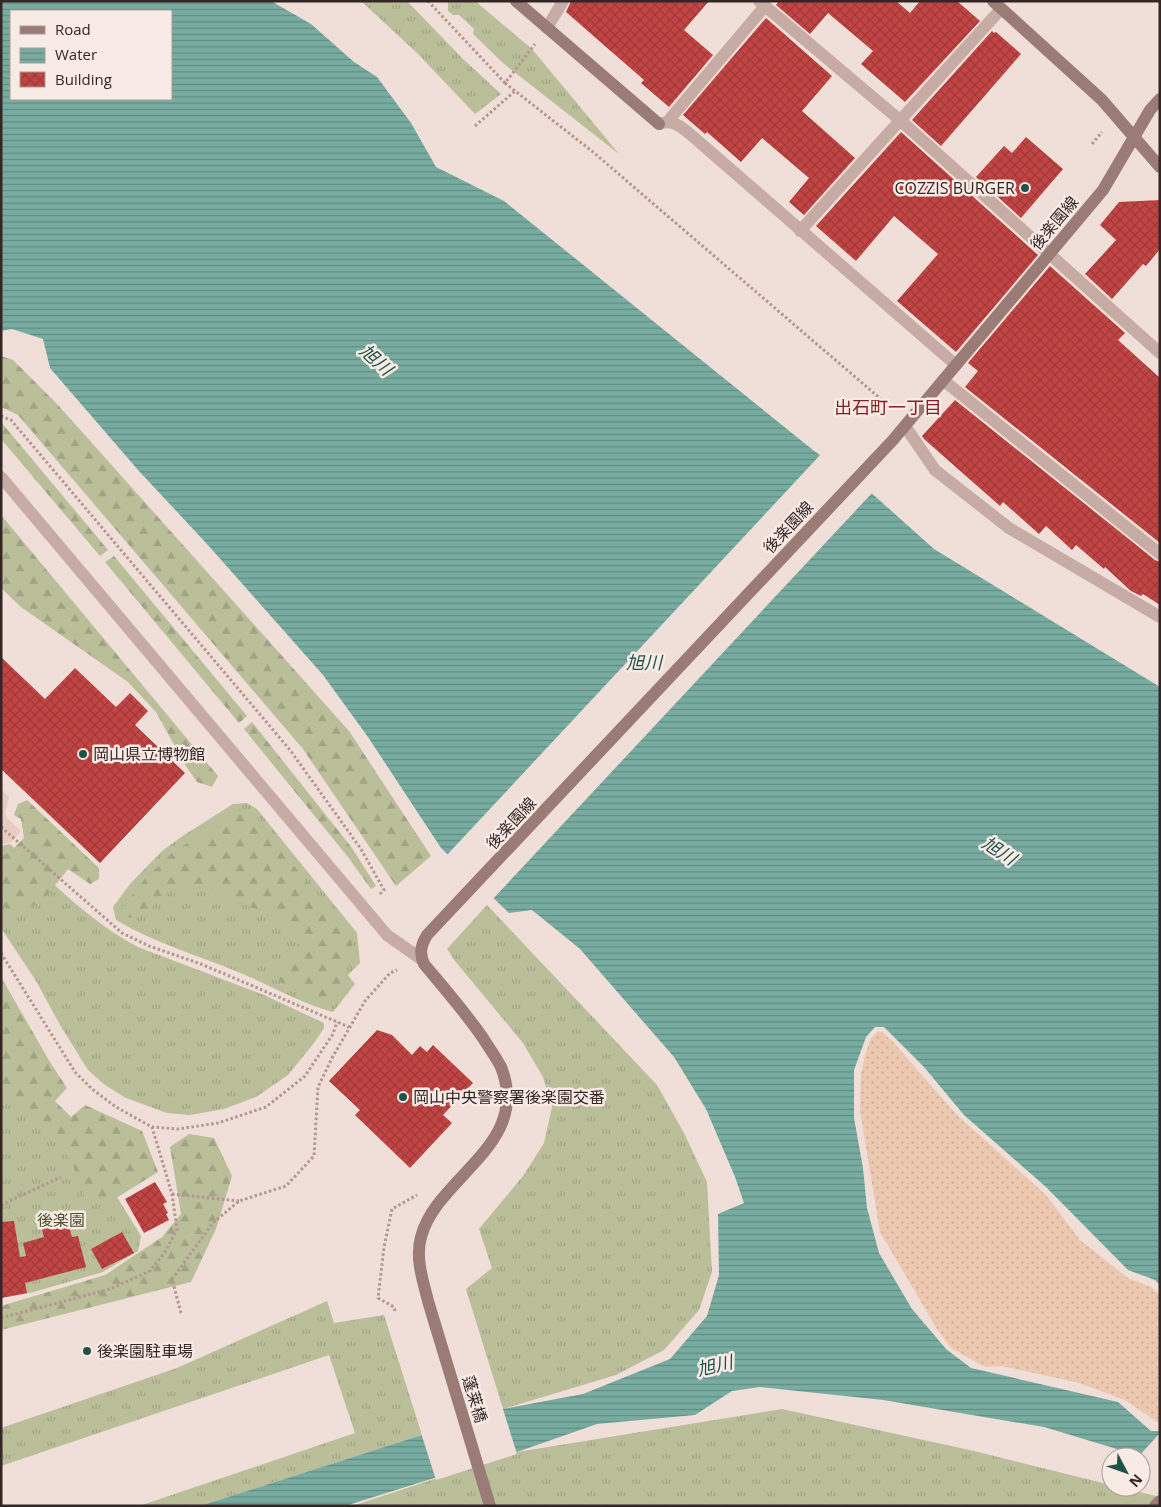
<svg xmlns="http://www.w3.org/2000/svg" width="1161" height="1507" viewBox="0 0 1161 1507" font-family="'Open Sans','Noto Sans JP',sans-serif">
  <style>
    .grass { fill: url(#grass-tufts) }
    .forest { fill: url(#forest-firs) }
    .sand { fill: url(#sand-dots) }
    .plaza { fill: #e8ccbf }
    .water { fill: url(#water-rules); fill-rule: evenodd }
    .pier { fill: #f0dfd8 }
    .building { fill: url(#building-cross-hatch) }
    .lines { fill: none; stroke-linecap: round; stroke-linejoin: round }
    .path { stroke: #b3968f; stroke-width: 3; stroke-dasharray: 2.5 2.5; stroke-linecap: butt }
    .lane { stroke: #c7aca5; stroke-width: 12 }
    .street { stroke: #c7aca5; stroke-width: 12 }
    .secondary { stroke: #9b7b76; stroke-width: 12 }
    .poi-dot { fill: #1d5349; stroke: #f8eae4; stroke-width: 2 }
    .labels { text-anchor: middle; stroke-width: 5; stroke-linejoin: round; paint-order: stroke }
    .poi-label { font-size: 16px; fill: #332726; stroke: #f8eae4; text-anchor: start }
    .street-label { font-size: 16px; fill: #332726; stroke: #f8eae4 }
    .park-label { font-size: 16px; fill: #4c502b; stroke: #f8eae4 }
    .water-label { font-size: 18px; font-style: italic; fill: #1d5349; stroke: #f8eae4 }
    .neighbourhood-label { font-size: 18px; fill: #7f2222; stroke: #f8eae4 }
  </style>
  <defs>
    <pattern id="grass-tufts" width="24" height="20" patternUnits="userSpaceOnUse" patternTransform="scale(1.25)"><rect width="24" height="20" fill="#babe99"/><path d="M3 7l-1-3M5 7V3M7 7l1-3M15 17l-1-3M17 17v-4M19 17l1-3" fill="none" stroke="#a0a384"/></pattern>
    <pattern id="forest-firs" width="22" height="20" patternUnits="userSpaceOnUse" patternTransform="scale(1.25)"><rect width="22" height="20" fill="#babe99"/><path d="M5 1l3.5 6h-7zM16 11l3.5 6h-7z" fill="#a0a384"/></pattern>
    <pattern id="sand-dots" width="8" height="8" patternUnits="userSpaceOnUse" patternTransform="scale(1.25)"><rect width="8" height="8" fill="#ebc8af"/><path d="M2 2h.1M6 6h.1" fill="none" stroke="#caac96" stroke-width="1.8" stroke-linecap="round"/></pattern>
    <pattern id="water-rules" width="6" height="5" patternUnits="userSpaceOnUse" patternTransform="scale(1.25)"><rect width="6" height="5" fill="#78aca1"/><path d="M0 2.5h6" fill="none" stroke="#638c83"/></pattern>
    <pattern id="building-cross-hatch" width="8" height="8" patternUnits="userSpaceOnUse" patternTransform="scale(1.25)"><rect width="8" height="8" fill="#c24544"/><path d="M0 0l8 8M0 8l8-8" fill="none" stroke="#9e3a39"/></pattern>
  </defs>
  <rect width="100%" height="100%" fill="#f0dfd8"/>
  <!-- grass -->
  <path class="grass" d="M 361,1 L 407,1 L 463,59 L 501,94 L 475,114 L 417,53 Z
    M 448,1 L 475,1 L 532,49 L 619,154 L 503,63 L 473,34 L 474,29 L 459,15 L 453,15 L 448,11 Z
    M 247,803 L 257,809 L 357,933 L 360,963 L 348,975 L 355,984 L 333,1012 C 300,1003 270,985 238,972 C 197,955 155,943 116,920 L 113,907 L 130,884 L 162,851 L 184,835 L 233,804 Z
    M 10,844 C 50,880 90,922 138,947 L 264,995 L 324,1023 L 324,1028 L 314,1043 L 288,1075 L 256,1097 L 224,1109 L 190,1115 L 167,1113 L 126,1098 L 105,1085 L 88,1070 L 60,1025 L 36,981 L 1,928 L 1,846 Z
    M 487,905 L 657,1085 L 684,1133 L 707,1182 L 712,1272 L 699,1310 L 664,1350 L 616,1375 L 503,1409 L 466,1289 L 492,1268 L 479,1229 L 523,1176 L 544,1143 L 552,1107 L 543,1077 L 523,1043 L 455,961 L 447,949 Z
    M 1,1048 L 70,1121 L 141,1236 L 138,1251 L 103,1272 L 30,1293 L 1,1298 Z
    M 327,1301 L 334,1323 L 384,1315 L 422,1435 L 200,1506 L 139,1506 L 355,1433 L 329,1355 L 1,1466 L 1,1428 L 177,1368 Z
    M 782,1409 L 974,1451 L 1111,1485 L 1111,1487 L 1119,1487 L 1160,1497 L 1160,1506 L 352,1506 L 517,1452 Z"/>
  <!-- forest -->
  <path class="forest" d="M 1,356 L 13,360 L 58,405 L 349,731 L 431,856 L 396,886 L 303,749 L 18,415 L 1,407 Z
    M 1,422 L 108,550 L 100,556 L 1,439 Z
    M 1,515 L 218,776 L 212,787 L 197,782 L 184,763 L 156,712 L 128,682 L 21,607 L 1,588 Z
    M 114,556 L 247,716 L 239,723 L 105,562 Z
    M 252,722 L 352,848 L 376,886 L 371,889 L 348,857 L 244,729 Z
    M 27,800 L 99,868 L 99,879 L 90,884 L 68,869 L 44,899 L 21,913 L 1,906 L 1,857 L 10,852 L 24,838 L 21,819 L 14,815 L 18,804 Z
    M 232,814 L 256,815 L 262,828 L 350,933 L 354,961 L 340,975 L 345,984 L 329,1004 L 316,1001 L 269,976 L 283,968 L 297,955 L 298,940 L 268,915 L 214,890 L 182,885 L 162,895 L 145,915 L 127,918 L 121,909 L 144,880 L 172,853 Z
    M 1,977 L 50,1062 L 67,1088 L 55,1101 L 71,1117 L 85,1105 L 142,1131 L 158,1172 L 113,1200 L 85,1199 L 72,1162 L 43,1123 L 1,1081 Z
    M 189,1134 L 214,1138 L 232,1176 L 216,1229 L 191,1282 L 1,1330 L 1,1306 L 105,1275 L 162,1237 L 181,1214 L 170,1147 Z"/>
  <!-- sand -->
  <path class="sand" d="M 878,1031 L 883,1033 L 893,1042 L 957,1115 L 1046,1195 L 1080,1240 L 1128,1278 L 1151,1287 L 1160,1295 L 1160,1424 L 1125,1400 L 1079,1383 L 1002,1366 L 985,1367 L 951,1348 L 937,1329 L 880,1232 L 860,1111 L 861,1075 L 865,1055 L 871,1038 Z"/>
  <!-- plaza -->
  <path class="plaza" d="M 1,789 L 9,797 L 5,813 L 7,818 L 21,831 L 11,842 L 1,844 Z"/>
  <!-- water -->
  <path class="water" d="M 1,1 L 271,1 L 311,24 L 354,62 L 377,77 L 411,123 L 436,167 L 504,201 L 813,450 L 868,490 L 934,549 L 1160,687 L 1160,1285 L 1155,1280 L 1128,1270 L 1046,1187 L 964,1115 L 924,1067 L 884,1027 L 875,1027 L 866,1037 L 854,1070 L 854,1118 L 863,1168 L 867,1208 L 879,1253 L 912,1309 L 946,1349 L 971,1368 L 1118,1402 L 1151,1431 L 1160,1431 L 1160,1462 L 1044,1427 L 883,1400 L 760,1387 L 732,1391 L 695,1415 L 597,1424 L 517,1452 L 345,1506 L 200,1506 L 503,1409 L 583,1394 L 670,1359 L 707,1316 L 719,1275 L 718,1214 L 744,1203 L 735,1177 L 706,1109 L 674,1057 L 580,949 L 532,910 L 509,913 L 441,848 L 368,737 L 323,675 L 207,544 L 138,470 L 50,368 L 43,339 L 12,329 L 1,331 ZM 11,11 L 171,11 L 171,99 L 11,99 Z"/>
  <!-- pier -->
  <path class="pier" d="M 822,453 L 873,492 L 492,900 L 446,856 Z
    M 502,1406 L 517,1454 L 436,1480 L 421,1433 Z
    M 1160,1433 L 1160,1464 L 1138,1457 Z"/>
  <!-- building -->
  <path class="building" d="M 571,1 L 709,1 L 684,30 L 713,55 L 669,107 L 641,83 L 644,80 L 566,12 Z
    M 779,1 L 896,1 L 910,13 L 920,1 L 957,1 L 980,21 L 905,102 L 861,64 L 873,51 L 828,13 L 810,34 L 776,5 Z
    M 766,18 L 832,76 L 802,111 L 855,158 L 804,215 L 789,202 L 809,178 L 762,138 L 741,162 L 707,132 L 705,134 L 683,115 Z
    M 992,31 L 994,33 L 996,32 L 1021,54 L 941,146 L 912,120 Z
    M 901,132 L 1038,255 L 956,352 L 897,301 L 938,254 L 894,216 L 856,261 L 816,226 Z
    M 1026,137 L 1063,169 L 1021,218 L 976,177 L 1004,146 L 1012,153 Z
    M 1160,200 L 1160,249 L 1146,266 L 1143,264 L 1112,299 L 1085,274 L 1116,240 L 1100,225 L 1119,202 Z
    M 1050,266 L 1125,333 L 1118,340 L 1160,378 L 1160,543 L 965,387 L 978,371 L 968,363 Z
    M 955,400 L 1155,560 L 1160,562 L 1160,605 L 1143,594 L 1141,596 L 1131,591 L 1105,567 L 1104,569 L 1076,545 L 1072,550 L 1046,526 L 1039,534 L 1003,502 L 1000,506 L 924,439 L 922,436 Z
    M 1,657 L 45,699 L 75,668 L 116,707 L 130,693 L 148,711 L 135,725 L 185,773 L 100,863 L 1,769 Z
    M 377,1030 L 392,1035 L 412,1055 L 420,1046 L 427,1052 L 433,1045 L 473,1083 L 443,1115 L 452,1123 L 410,1168 L 355,1115 L 360,1110 L 329,1081 Z
    M 155,1182 L 167,1202 L 163,1204 L 168,1213 L 166,1214 L 169,1220 L 144,1233 L 125,1199 Z
    M 66,1216 L 72,1237 L 78,1236 L 86,1267 L 25,1283 L 27,1293 L 1,1298 L 1,1222 L 14,1221 L 20,1257 L 26,1256 L 23,1243 L 44,1237 L 40,1223 Z
    M 122,1232 L 134,1253 L 102,1269 L 91,1249 Z"/>
  <g class="lines">
    <!-- path -->
    <path class="path" d="M 428,1 L 505,83 L 535,44
      M 505,83 L 593,152 L 882,400
      M 475,126 L 515,91
      M 1092,144 L 1102,132
      M 1,416 L 11,420 L 290,750 L 361,849 L 384,890 L 380,894
      M 1,827 L 122,933 L 149,946 L 201,964 L 349,1027
      M 1,953 L 75,1072 L 92,1089 L 116,1107 L 152,1127 L 178,1129 L 218,1123 L 266,1107 L 305,1076 L 333,1034 L 337,1022
      M 172,1194 L 239,1201
      M 1,1205 L 61,1177
      M 395,1311 L 394,1307 L 378,1298 L 384,1247 L 392,1209 L 417,1195
      M 181,1313 L 172,1279 L 213,1223 L 239,1201 L 286,1186 L 314,1156 L 318,1087 L 332,1058 L 365,1001 L 390,973 L 397,970
      M 1,1318 L 110,1289 L 150,1271 L 165,1252 L 177,1229 L 172,1194 L 152,1127"/>
    <!-- lane -->
    <path class="lane" d="M 943,380 L 1160,554
      M 1,477 L 387,935 L 421,959"/>
    <!-- street -->
    <path class="street" d="M 759,1 L 901,121 L 1160,353
      M 547,28 L 563,1
      M 668,121 L 765,6
      M 659,124 C 674,119 679,126 690,134 L 956,365
      M 800,231 L 1001,9
      M 905,426 L 935,470 L 1009,528 L 1160,617"/>
    <!-- secondary -->
    <path class="secondary" d="M 516,1 L 659,124
      M 993,1 L 1102,100 L 1160,167
      M 490,1506 L 428,1301 C 423,1280 415,1259 421,1237 C 437,1176 532,1145 501,1067 C 496,1057 489,1048 483,1038 C 465,1012 444,988 424,964 C 419,953 421,945 427,935 L 893,440 L 1103,190 L 1150,110 L 1160,99
      M 1155,1506 L 1160,1501"/>
  </g>
  <!-- markers -->
  <g class="poi-dot">
    <circle cx="1025" cy="188" r="5"/>
    <circle cx="83" cy="754" r="5"/>
    <circle cx="403" cy="1097" r="5"/>
    <circle cx="87" cy="1351" r="5"/>
  </g>
  <g class="labels">
    <!-- poi labels -->
    <g class="poi-label">
      <text x="1015" y="194" text-anchor="end">COZZIS BURGER</text>
      <text x="93" y="760">岡山県立博物館</text>
      <text x="413" y="1103">岡山中央警察署後楽園交番</text>
      <text x="97" y="1357">後楽園駐車場</text>
    </g>
    <!-- street labels -->
    <g class="street-label">
      <text transform="translate(1054 223) rotate(-50)" y="6">後楽園線</text>
      <text transform="translate(788 527) rotate(-47)" y="6">後楽園線</text>
      <text transform="translate(511 823) rotate(-47)" y="6">後楽園線</text>
      <text transform="translate(475 1399) rotate(73)" y="6">蓬莱橋</text>
    </g>
    <!-- park labels -->
    <g class="park-label">
      <text x="61" y="1226">後楽園</text>
    </g>
    <!-- water labels -->
    <g class="water-label">
      <text transform="translate(376 360) rotate(42)" y="6">旭川</text>
      <text x="644" y="669">旭川</text>
      <text transform="translate(999 851) rotate(33)" y="6">旭川</text>
      <text transform="translate(715 1366) rotate(-13)" y="6">旭川</text>
    </g>
    <!-- neighbourhood labels -->
    <g class="neighbourhood-label">
      <text x="888" y="414">出石町一丁目</text>
    </g>
  </g>
  <!-- border -->
  <rect width="1161" height="1507" fill="none" stroke="#332726" stroke-width="5"/>
  <!-- legend -->
  <rect x="10" y="10" width="162" height="90" fill="#f8eae4" stroke="#a99c98"/>
  <rect x="20" y="26" width="25" height="8" fill="#9b7b76" stroke="#a99c98"/>
  <text x="55" y="35" font-size="15" fill="#332726">Road</text>
  <rect x="20" y="48" width="25" height="15" fill="url(#water-rules)" stroke="#a99c98"/>
  <text x="55" y="60" font-size="15" fill="#332726">Water</text>
  <rect x="20" y="72" width="25" height="15" fill="url(#building-cross-hatch)" stroke="#a99c98"/>
  <text x="55" y="85" font-size="15" fill="#332726">Building</text>
  <!-- north arrow -->
  <g transform="translate(1126 1472) rotate(131)"><circle r="24" fill="#f8eae4" stroke="#a99c98"/>
  <path d="M0-4L9 19L0 12L-9 19Z" fill="#1d5349"/>
  <text y="-8" font-size="14" font-weight="bold" text-anchor="middle" fill="#332726">N</text>
  </g>
</svg>
